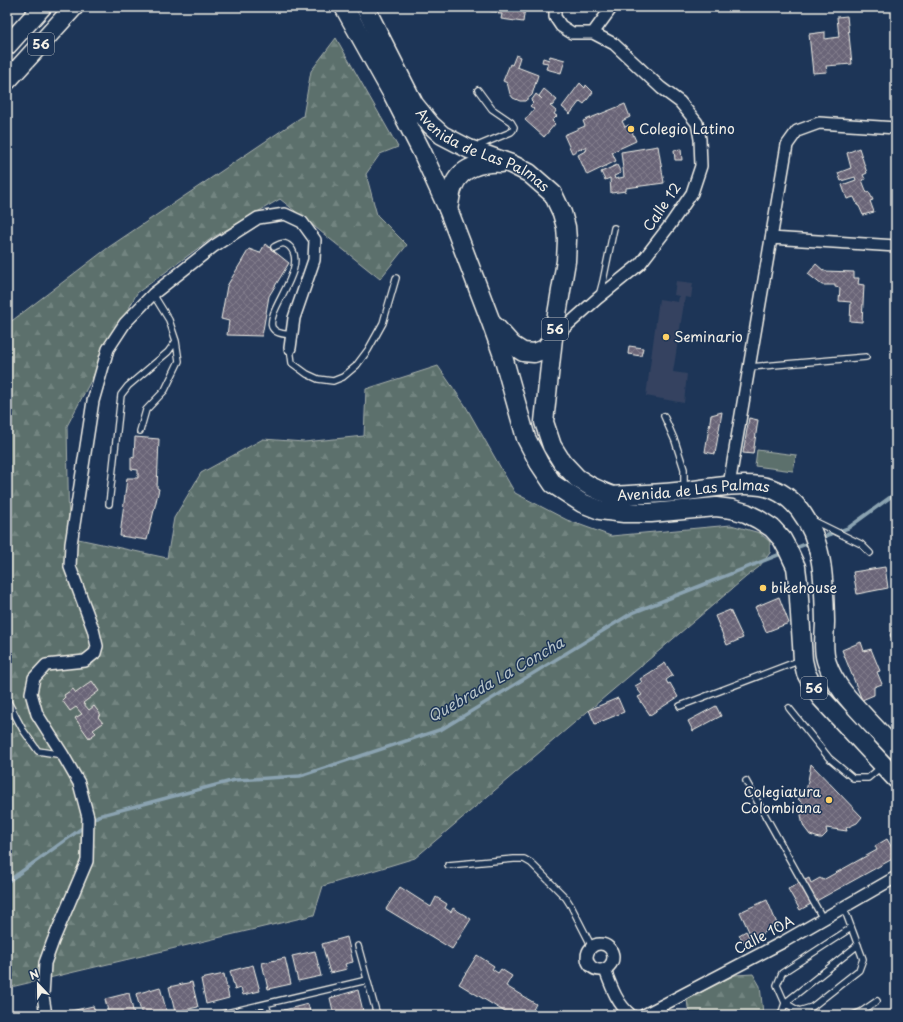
<svg xmlns="http://www.w3.org/2000/svg" width="903" height="1022" viewBox="0 0 903 1022" font-family="'Playpen Sans',sans-serif">
  <style>
    .built { fill: #344361 }
    .forest { fill: url(#forest-firs); stroke: #a8b0aa }
    .green { fill: #5b706c; stroke: #a8b0aa }
    .lines { fill: none; stroke-linecap: round; stroke-linejoin: round }
    .stream { stroke: #8ba3b1; stroke-width: 3.5 }
    .building { fill: url(#building-cross-hatch); stroke: #f4f1e8 }
    .service-casing { stroke: #f4f1e8; stroke-width: 8 }
    .minor-casing { stroke: #f4f1e8; stroke-width: 14 }
    .primary-casing { stroke: #f4f1e8; stroke-width: 21 }
    .service { stroke: #1d3557; stroke-width: 5.5 }
    .minor { stroke: #1d3557; stroke-width: 11 }
    .primary { stroke: #1d3557; stroke-width: 18 }
    .poi-dot { fill: #ffd166; stroke: #1d3557; stroke-width: 1.5 }
    .labels { text-anchor: middle; stroke-width: 3; stroke-linejoin: round; paint-order: stroke }
    .shield { fill: #1d3557; stroke: #b4b9bc; stroke-width: 1 }
    .shield-label { font-size: 13px; font-weight: bold; fill: #f4f1e8 }
    .poi-label { font-size: 14px; fill: #f4f1e8; stroke: #1d3557; text-anchor: start }
    .street-label { font-size: 14px; fill: #f4f1e8; stroke: #1d3557 }
    .water-label { font-size: 15px; font-style: italic; fill: #b7c4c8; stroke: #1d3557 }
  </style>
  <defs>
    <pattern id="forest-firs" width="22" height="20" patternUnits="userSpaceOnUse"><rect width="22" height="20" fill="#5b706c"/><path d="M5 1l3.5 6h-7zM16 11l3.5 6h-7z" fill="#738581"/></pattern>
    <pattern id="building-cross-hatch" width="8" height="8" patternUnits="userSpaceOnUse"><rect width="8" height="8" fill="#6b6578"/><path d="M0 0l8 8M0 8l8-8" fill="none" stroke="#817c8b"/></pattern>
  </defs>
  <rect width="100%" height="100%" fill="#1d3557"/>
  <filter id="ink" filterUnits="userSpaceOnUse"><feTurbulence type="fractalNoise" baseFrequency=".025" numOctaves="2"/><feDisplacementMap in="SourceGraphic" scale="8" xChannelSelector="R" yChannelSelector="G"/><feConvolveMatrix kernelMatrix="1 2 1 2 8 2 1 2 1" color-interpolation-filters="sRGB"/></filter>
  <g filter="url(#ink)">
    <!-- built -->
    <path class="built" d="M 676,281 L 693,283 L 691,298 L 685,297 L 673,372 L 687,374 L 684,403 L 646,396 L 659,299 L 678,302 L 679,296 L 674,295 Z"/>
    <!-- forest -->
    <path class="forest" d="M 336,38 L 398,147 L 380,154 L 366,174 L 377,215 L 407,245 L 380,279 L 280,199 L 212,238 L 137,293 L 67,426 L 69,537 L 167,558 L 174,518 L 201,473 L 263,439 L 304,442 L 364,436 L 366,389 L 438,366 L 465,405 L 515,493 L 567,520 L 611,536 L 731,525 L 760,533 L 770,542 L 770,553 L 759,567 L 746,577 L 415,858 L 323,886 L 314,915 L 7,988 L 7,323 L 13,320 L 109,247 L 303,116 L 311,71 Z
      M 753,974 L 760,986 L 763,1013 L 762,1015 L 692,1015 L 688,1008 L 687,999 L 735,975 Z"/>
    <!-- green -->
    <path class="green" d="M 757,450 L 796,455 L 793,471 L 755,466 Z"/>
    <g class="lines">
      <!-- stream -->
      <path class="stream" d="M 820,538 L 848,528 L 896,493
        M 793,549 L 811,542
        M 90,822 L 98,816 L 235,780 L 300,776 L 442,729 L 632,613 L 783,553
        M 7,882 L 85,826"/>
    </g>
    <!-- building -->
    <path class="building" d="M 491,7 L 525,7 L 523,22 L 501,19 L 502,14 L 498,14 L 499,12 L 490,11 Z
      M 847,16 L 852,64 L 826,66 L 827,72 L 813,73 L 809,34 L 825,32 L 825,39 L 839,37 L 837,17 Z
      M 516,55 L 520,57 L 517,67 L 538,75 L 532,95 L 525,101 L 520,101 L 513,98 L 510,94 L 508,86 L 507,83 L 503,81 L 510,64 L 512,65 Z
      M 550,56 L 565,60 L 561,73 L 546,69 L 548,63 L 542,62 L 543,58 L 549,60 Z
      M 580,83 L 585,88 L 586,85 L 593,92 L 584,104 L 580,101 L 570,114 L 562,107 Z
      M 544,89 L 557,100 L 552,106 L 551,105 L 550,106 L 556,111 L 554,114 L 557,116 L 552,121 L 555,124 L 544,137 L 525,120 L 534,109 L 530,106 L 533,103 L 531,101 L 536,94 L 542,99 L 539,96 Z
      M 625,104 L 630,117 L 622,121 L 625,127 L 629,125 L 636,141 L 612,152 L 616,161 L 587,175 L 578,155 L 587,150 L 585,147 L 572,153 L 564,135 L 585,126 L 583,121 Z
      M 658,146 L 664,183 L 626,188 L 626,191 L 611,193 L 610,178 L 605,180 L 601,172 L 617,165 L 621,173 L 614,176 L 615,179 L 624,177 L 621,152 Z
      M 859,148 L 867,173 L 863,175 L 865,179 L 862,180 L 867,193 L 869,192 L 873,200 L 870,201 L 874,212 L 863,215 L 859,206 L 858,206 L 854,197 L 847,199 L 842,185 L 856,180 L 855,177 L 841,181 L 838,173 L 851,168 L 847,153 Z
      M 681,149 L 682,160 L 675,160 L 674,150 Z
      M 265,244 L 289,263 L 269,296 L 262,336 L 227,335 L 229,321 L 221,319 L 227,286 L 249,249 L 260,253 Z
      M 816,264 L 824,271 L 854,272 L 854,278 L 859,278 L 858,284 L 864,285 L 862,322 L 850,321 L 851,302 L 839,301 L 840,288 L 835,287 L 835,285 L 822,285 L 808,274 Z
      M 629,346 L 643,348 L 641,356 L 628,354 Z
      M 722,412 L 715,454 L 705,452 L 711,415 Z
      M 749,418 L 758,420 L 753,454 L 743,453 Z
      M 135,437 L 159,439 L 157,488 L 159,489 L 147,540 L 120,536 L 127,478 L 138,478 L 138,470 L 131,469 L 131,457 L 134,458 Z
      M 885,567 L 888,588 L 857,594 L 853,572 Z
      M 779,597 L 789,623 L 766,632 L 755,607 Z
      M 730,610 L 743,638 L 727,645 L 715,616 Z
      M 861,642 L 864,651 L 871,649 L 880,671 L 877,672 L 882,684 L 874,687 L 874,695 L 862,700 L 842,650 Z
      M 665,663 L 673,675 L 666,680 L 668,684 L 670,683 L 678,697 L 650,715 L 638,697 L 642,695 L 635,686 L 642,682 L 640,679 Z
      M 92,681 L 99,691 L 83,703 L 89,710 L 94,706 L 101,715 L 98,717 L 103,723 L 93,730 L 96,733 L 89,738 L 75,718 L 82,714 L 76,707 L 70,711 L 62,700 L 65,697 L 64,695 L 73,689 L 76,693 Z
      M 618,698 L 624,712 L 595,724 L 589,710 Z
      M 716,706 L 721,716 L 693,731 L 688,721 Z
      M 811,764 L 862,817 L 857,823 L 846,828 L 847,831 L 826,828 L 827,833 L 822,838 L 819,838 L 810,835 L 804,827 L 802,821 L 801,815 L 802,811 L 805,806 L 798,799 L 801,796 L 798,792 L 806,792 Z
      M 887,839 L 896,855 L 896,857 L 800,910 L 788,889 L 809,878 L 811,883 L 820,878 L 823,880 L 877,850 L 875,846 Z
      M 400,887 L 431,907 L 436,897 L 447,904 L 445,908 L 451,912 L 453,908 L 471,919 L 452,949 L 386,909 Z
      M 767,900 L 778,926 L 752,938 L 740,912 Z
      M 746,931 L 750,939 L 744,942 L 739,935 Z
      M 347,937 L 353,962 L 345,964 L 347,969 L 330,973 L 322,944 Z
      M 315,951 L 321,976 L 298,981 L 292,956 Z
      M 477,955 L 494,966 L 492,969 L 498,973 L 501,969 L 512,976 L 506,986 L 536,1004 L 530,1015 L 510,1015 L 459,984 Z
      M 285,958 L 291,984 L 268,989 L 262,963 Z
      M 253,965 L 260,991 L 243,995 L 241,988 L 235,990 L 230,971 Z
      M 224,974 L 229,998 L 206,1004 L 201,979 Z
      M 192,982 L 198,1007 L 175,1012 L 169,987 Z
      M 160,987 L 167,1013 L 161,1015 L 142,1015 L 136,994 Z
      M 358,990 L 364,1015 L 334,1015 L 330,998 Z
      M 129,993 L 134,1015 L 109,1015 L 105,999 Z
      M 308,1004 L 311,1015 L 286,1015 L 284,1010 Z
      M 93,1006 L 96,1015 L 71,1015 L 71,1011 Z"/>
    <g class="lines">
      <defs>
        <path id="service" d="M 475,147 L 511,132 L 513,130 L 514,127 L 511,122 L 492,109 L 478,90
          M 274,247 C 280,244 284,241 290,247 C 309,267 266,310 272,327 C 275,334 285,334 291,335
          M 599,296 L 603,281 L 614,228
          M 290,348 L 292,363 L 307,374 L 318,379 L 333,381 L 343,377 L 356,366 L 368,350 L 383,323 L 396,278
          M 750,367 L 866,357
          M 664,416 L 675,441 L 684,469 L 684,489
          M 140,431 L 146,410 L 165,390 L 179,361 L 176,341
          M 109,504 L 121,395 L 128,386 L 168,352 L 176,341 L 169,320 L 153,294
          M 812,520 L 861,544 L 870,553
          M 894,635 L 896,637
          M 7,700 L 23,730 L 38,751 L 63,755
          M 680,706 L 801,660
          M 789,708 L 829,758 L 853,778 L 868,778 L 881,767
          M 746,781 L 823,919
          M 448,865 L 514,859 L 524,859 L 531,863 L 566,898 L 571,906 L 592,947
          M 842,908 L 847,916 L 863,959 L 859,970 L 812,1007 L 799,1011 L 785,1003 L 777,985 L 782,973 L 851,928
          M 358,946 L 377,1015
          M 266,1004 L 269,1015
          M 218,1015 L 367,980
          M 781,1015 L 785,1003 L 858,945
          M 853,1015 L 861,1012 L 877,1001"/>
        <path id="minor" d="M 593,33 L 612,7
          M 771,238 L 896,246
          M 553,338 L 598,298 L 640,264 L 670,225 L 692,193 L 701,166 L 700,139 L 697,123 L 680,102 L 661,88 L 614,44 L 593,33 L 572,33 L 561,26 L 555,17 L 555,7
          M 729,485 L 787,145 L 797,131 L 819,123 L 896,128
          M587 957a13 13 0 1 1 26 0a13 13 0 1 1-26 0Z
          M 605,970 C 611,986 617,1004 631,1015
          M 46,1015 L 43,996 L 45,963 L 53,941 L 87,861 L 88,817 L 79,783 L 63,755 L 37,714 L 31,693 L 34,678 L 46,665 L 85,661 L 95,653 L 97,646 L 93,629 L 70,567 L 71,544 L 93,401 L 108,349 L 125,323 L 153,294 L 214,246 L 258,218 L 285,214 L 302,222 L 315,240 L 314,260 L 294,318 L 290,348
          M 644,1015 L 783,942 L 896,877"/>
        <g id="primary">
          <path d="M 344,7 L 393,95 L 422,152 L 448,209 L 491,322 L 502,353 L 526,438 L 539,463 L 553,484 L 582,503 L 600,510 L 624,513 L 651,513 L 716,507 L 732,509 L 746,513 L 758,519 L 772,528 L 782,539 L 788,550 L 796,567 L 798,583 L 803,660 L 806,673 L 814,688 L 821,698 L 896,779"/>
          <path id="s1" d="M 365,7 L 414,104 L 431,125 L 442,135 L 469,149 L 511,164 L 529,173 L 553,194 L 562,213 L 566,227 L 567,240 L 566,261 L 553,338 L 544,422 L 552,446 L 562,462 L 577,478 L 590,486 L 603,492 L 613,496 C 637,494 662,494 686,491 C 711,488 735,483 761,486 C 776,488 789,497 799,509 C 824,541 824,582 825,621 C 825,634 822,651 827,663 C 834,684 850,701 865,717 C 875,728 886,739 896,750"/>
          <path d="M 7,46 L 42,7"/>
          <path d="M 7,81 L 74,7"/>
          <path d="M 448,209 C 450,202 450,194 453,187 C 460,167 482,162 501,163"/>
          <path d="M 496,327 L 512,345 L 523,352 L 534,353 L 545,349 L 553,338"/>
        </g>
      </defs>
      <!-- service casing -->
      <use href="#service" class="service-casing"/>
      <!-- minor casing -->
      <use href="#minor" class="minor-casing"/>
      <!-- primary casing -->
      <use href="#primary" class="primary-casing"/>
      <!-- service -->
      <use href="#service" class="service"/>
      <!-- minor -->
      <use href="#minor" class="minor"/>
      <!-- primary -->
      <use href="#primary" class="primary"/>
    </g>
  </g>
  <!-- markers -->
  <g class="poi-dot">
    <circle cx="631" cy="129" r="4"/>
    <circle cx="666" cy="337" r="4"/>
    <circle cx="763" cy="588" r="4"/>
    <circle cx="829" cy="800" r="4"/>
  </g>
  <g class="labels">
    <!-- shield labels -->
    <g class="shield">
      <rect x="28" y="33" width="26" height="22" rx="3"/>
      <rect x="542" y="318" width="26" height="22" rx="3"/>
      <rect x="801" y="677" width="26" height="22" rx="3"/>
    </g>
    <g class="shield-label">
      <text x="41" y="49">56</text>
      <text x="555" y="334">56</text>
      <text x="814" y="693">56</text>
    </g>
    <!-- poi labels -->
    <g class="poi-label">
      <text x="639" y="134">Colegio Latino</text>
      <text x="674" y="342">Seminario</text>
      <text x="771" y="593">bikehouse</text>
      <text x="821" y="797" text-anchor="end">Colegiatura<tspan x="821" dy="16">Colombiana</tspan></text>
    </g>
    <!-- street labels -->
    <g class="street-label">
      <text dy="5" stroke="none"><textPath href="#s1" startOffset="193">Avenida de Las Palmas</textPath></text>
      <text transform="translate(662 207) rotate(-56)" y="5">Calle 12</text>
      <text dy="5" stroke="none"><textPath href="#s1" startOffset="697">Avenida de Las Palmas</textPath></text>
      <text transform="translate(764 935) rotate(-28)" y="5">Calle 10A</text>
    </g>
    <!-- water labels -->
    <g class="water-label">
      <text transform="translate(496 680) rotate(-30)" y="5">Quebrada La Concha</text>
    </g>
  </g>
  <!-- margin -->
  <rect width="903" height="1022" fill="none" stroke="#1d3557" stroke-width="24"/>
  <rect x="12" y="12" width="879" height="998" fill="none" stroke="#f4f1e8" stroke-width="1.5" filter="url(#ink)"/>
  <!-- north arrow -->
  <g transform="translate(38 984) rotate(338)" stroke="#1d3557" stroke-width="3" paint-order="stroke">
  <path d="M0-3L7 15L0 10L-7 15Z" fill="#f4f1e8"/>
  <text y="-6" font-size="11" font-weight="bold" text-anchor="middle" fill="#f4f1e8">N</text>
  </g>
</svg>
